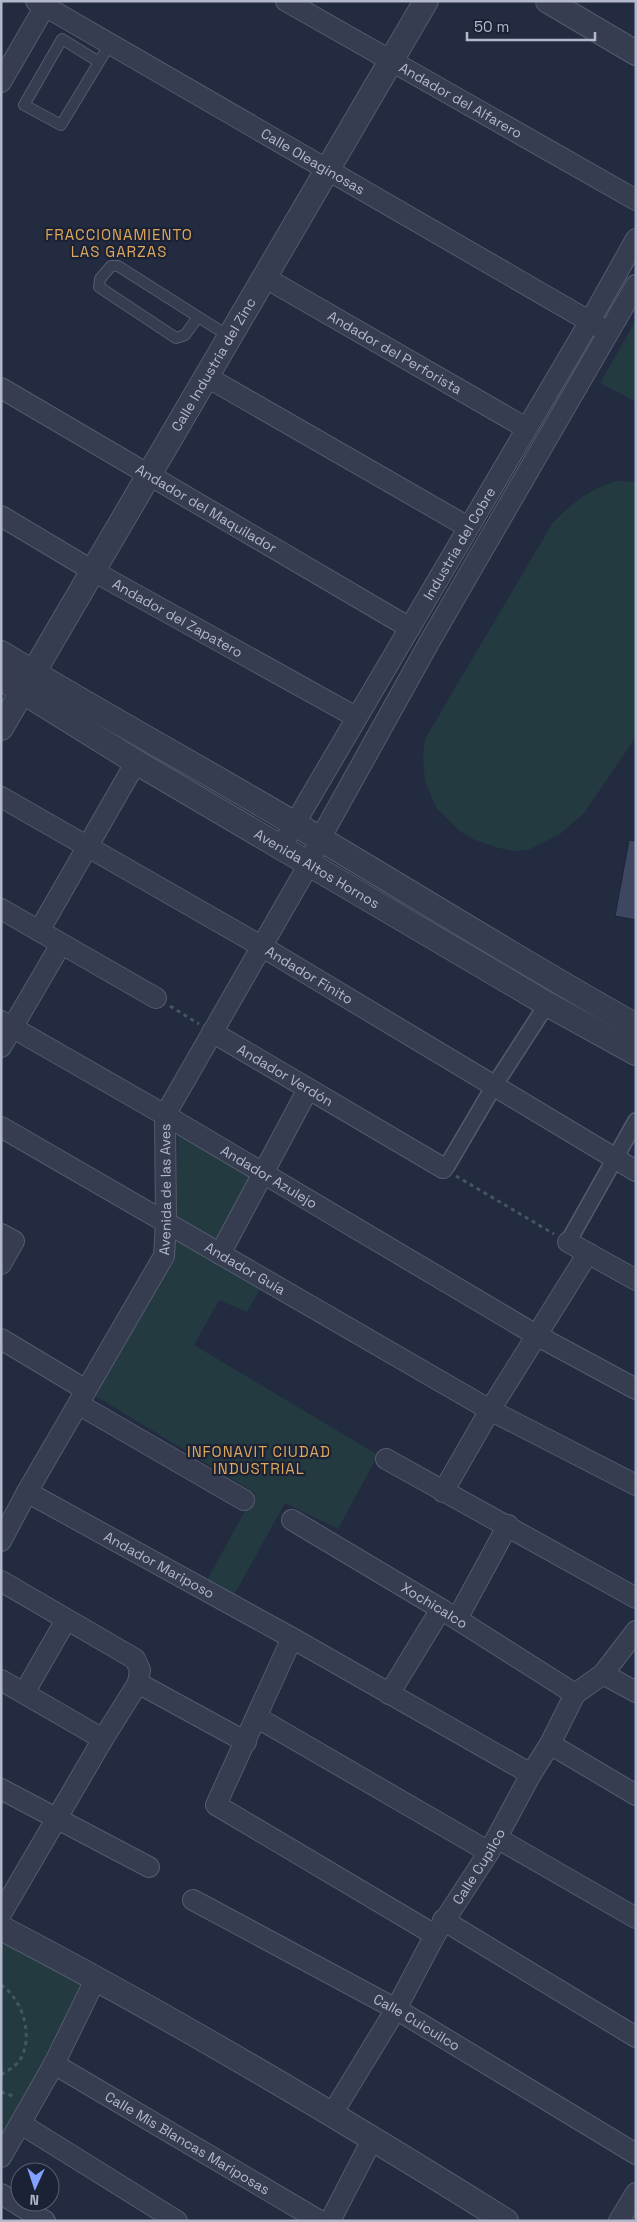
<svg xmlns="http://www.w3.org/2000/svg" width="637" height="2222" viewBox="0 0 637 2222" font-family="'Space Grotesk',sans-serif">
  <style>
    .green { fill: #243a41 }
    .building { fill: #3e4761; stroke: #1d2437 }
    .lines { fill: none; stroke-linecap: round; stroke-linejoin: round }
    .service-casing { stroke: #545b6e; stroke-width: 12 }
    .pedestrian-casing { stroke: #545b6e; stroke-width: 18 }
    .minor-casing { stroke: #545b6e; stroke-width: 22 }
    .tertiary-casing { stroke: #545b6e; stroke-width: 26 }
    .path { stroke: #42575e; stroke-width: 3; stroke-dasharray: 4 4; stroke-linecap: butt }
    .service { stroke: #373d50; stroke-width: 10 }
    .pedestrian { stroke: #373d50; stroke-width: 15 }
    .minor { stroke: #373d50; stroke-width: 20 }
    .tertiary { stroke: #373d50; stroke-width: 24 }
    .labels { text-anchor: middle; stroke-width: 4.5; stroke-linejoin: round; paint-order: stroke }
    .street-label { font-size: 14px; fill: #b3b8cb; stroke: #1b2235 }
    .neighbourhood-label { font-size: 15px; letter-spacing: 1px; fill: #dea75b; stroke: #1b2235 }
  </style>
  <rect width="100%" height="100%" fill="#222b40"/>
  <!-- green -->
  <path class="green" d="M 636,320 L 636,402 L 600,383 Z
    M 617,481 L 636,482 L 636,737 L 584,813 L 560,834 L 528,850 L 514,851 L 499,848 L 475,840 L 461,832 L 437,809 L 425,782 L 423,756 L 425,739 L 552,524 C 571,503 590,489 617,481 Z
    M 178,1134 L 264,1186 L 223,1264 L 261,1287 L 247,1312 L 219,1300 L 194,1345 L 378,1455 L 338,1529 L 285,1503 L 234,1595 L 207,1580 L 255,1493 L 94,1395 L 175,1236 Z
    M 1,1936 L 87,1988 L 1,2157 Z"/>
  <!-- building -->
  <path class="building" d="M 629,840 L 636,841 L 636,920 L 615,916 Z"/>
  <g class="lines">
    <defs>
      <path id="service" d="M 99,62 L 62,39 L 24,105 L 61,125 L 110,44
        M 198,317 L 185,335 L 176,338 L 99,287 L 100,279 L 111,266 L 118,266 L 230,337"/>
      <path id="pedestrian" d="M 443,1168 L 447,1166 L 494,1086 L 547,1004
        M 568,1242 L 636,1121"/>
      <g id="minor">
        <path id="s1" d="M 36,1 L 601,328"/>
        <path id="s2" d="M 286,1 L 636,200"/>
        <path d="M 1,82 L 48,1"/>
        <path id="s3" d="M 264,277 L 526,428"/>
        <path d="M 207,377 L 468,527"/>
        <path id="s4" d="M 1,388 L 410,628"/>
        <path id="s5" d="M 1,516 L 93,571 L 356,717"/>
        <path id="s6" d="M 1,797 L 261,946 L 636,1171"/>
        <path id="s7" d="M 281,847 L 590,321 L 636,239"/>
        <path d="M 1,909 L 156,998"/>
        <path d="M 39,931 L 136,762"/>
        <path id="s8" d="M 1,1021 L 165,1115 L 536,1335 L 636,1389"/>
        <path id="s9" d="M 212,1032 L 443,1168"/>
        <path d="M 1,1047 L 61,944"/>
        <path id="s10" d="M 1,1127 L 490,1410 L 636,1485"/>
        <path d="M 1,1234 L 14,1241 L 1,1264"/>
        <path d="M 568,1242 L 636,1280"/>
        <path d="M 220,1254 L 308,1089"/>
        <path d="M 1,1339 L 86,1390"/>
        <path d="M 78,1404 L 244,1500"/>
        <path d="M 386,1459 L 636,1598"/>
        <path id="s11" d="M 27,1492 L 292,1638 L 531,1774"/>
        <path d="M 443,1492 L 490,1410 L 588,1253"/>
        <path id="s12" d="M 292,1520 L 441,1609 L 575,1694"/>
        <path id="s13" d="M 1,1541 L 27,1492 L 164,1256 L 166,1222 L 165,1115 L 309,864 L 320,839 L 430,641 L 636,285"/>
        <path d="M 1,1581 L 135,1659 L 140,1670 L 138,1683 L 246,1742"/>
        <path d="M 457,1619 L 508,1525"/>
        <path d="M 292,1638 L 216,1805 L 435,1935"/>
        <path d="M 603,1674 L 636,1692"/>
        <path d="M 1,1680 L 103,1739"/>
        <path d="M 24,1693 L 66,1620"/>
        <path d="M 389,1694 L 441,1609"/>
        <path d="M 258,1718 L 489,1852"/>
        <path d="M 550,1744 L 636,1795"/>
        <path d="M 1,1789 L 149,1867"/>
        <path d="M 497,1838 L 636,1918"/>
        <path id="s14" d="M 193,1900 L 396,2009 L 636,2154"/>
        <path d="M 1,1914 L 103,1739 L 138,1683"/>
        <path d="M 443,1920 L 636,2037"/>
        <path id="s15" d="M 54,2064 L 320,2221"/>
        <path id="s16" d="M 332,2114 L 396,2009 L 435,1935 L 489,1852 L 531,1774 L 550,1744 L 575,1694 L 603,1674 L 636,1631"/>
        <path d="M 21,2124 L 177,2221"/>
        <path d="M 1,2157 L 54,2064 L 96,1978"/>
        <path d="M 1,2194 L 45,2221"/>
        <path d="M 330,2221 L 373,2138"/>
        <path d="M 619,2221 L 636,2193"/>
      </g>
      <g id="tertiary">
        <path d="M 548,1 L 636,53"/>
        <path d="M 1,653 C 98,712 197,766 295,824 C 409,891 520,961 636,1026"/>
        <path id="s17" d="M 1,678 L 136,762 L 547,1004 L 636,1053"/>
        <path id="s18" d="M 1,728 L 426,1"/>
        <path d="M 1,1928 C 174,2018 341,2118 506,2221"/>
      </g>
    </defs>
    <!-- service casing -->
    <use href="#service" class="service-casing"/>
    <!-- pedestrian casing -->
    <use href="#pedestrian" class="pedestrian-casing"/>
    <!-- minor casing -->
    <use href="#minor" class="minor-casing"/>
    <!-- tertiary casing -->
    <use href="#tertiary" class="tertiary-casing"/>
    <!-- path -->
    <path class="path" d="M 170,1006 L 199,1024
      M 456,1176 L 554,1234
      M 1,1985 C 23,1999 34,2037 20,2060 C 16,2066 7,2071 1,2075
      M 1,2092 L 16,2097"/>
    <!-- service -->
    <use href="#service" class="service"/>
    <!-- pedestrian -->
    <use href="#pedestrian" class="pedestrian"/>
    <!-- minor -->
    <use href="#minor" class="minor"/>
    <!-- tertiary -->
    <use href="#tertiary" class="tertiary"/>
  </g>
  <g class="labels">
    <!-- street labels -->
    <g class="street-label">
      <text dy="5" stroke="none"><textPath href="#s2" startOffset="201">Andador del Alfarero</textPath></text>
      <text dy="5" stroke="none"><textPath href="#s1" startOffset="320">Calle Oleaginosas</textPath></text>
      <text dy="5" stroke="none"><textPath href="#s3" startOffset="151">Andador del Perforista</textPath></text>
      <text dy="5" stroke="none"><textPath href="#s18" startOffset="421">Calle Industria del Zinc</textPath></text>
      <text dy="5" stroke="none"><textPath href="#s4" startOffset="238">Andador del Maquilador</textPath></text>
      <text dy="5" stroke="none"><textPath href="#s7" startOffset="352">Industria del Cobre</textPath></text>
      <text dy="5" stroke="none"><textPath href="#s5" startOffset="204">Andador del Zapatero</textPath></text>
      <text dy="5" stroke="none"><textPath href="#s17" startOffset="369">Avenida Altos Hornos</textPath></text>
      <text dy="5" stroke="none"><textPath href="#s6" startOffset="356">Andador Finito</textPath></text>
      <text dy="5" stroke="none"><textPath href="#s9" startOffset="85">Andador Verdón</textPath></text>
      <text dy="5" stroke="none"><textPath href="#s8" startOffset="310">Andador Azulejo</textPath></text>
      <text dy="5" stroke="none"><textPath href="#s13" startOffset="395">Avenida de las Aves</textPath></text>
      <text dy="5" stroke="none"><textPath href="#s10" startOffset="282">Andador Guía</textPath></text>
      <text dy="5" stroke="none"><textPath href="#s11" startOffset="151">Andador Mariposo</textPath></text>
      <text dy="5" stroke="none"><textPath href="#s12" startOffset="166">Xochicalco</textPath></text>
      <text dy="5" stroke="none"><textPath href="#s16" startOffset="288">Calle Cupilco</textPath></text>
      <text dy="5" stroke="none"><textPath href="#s14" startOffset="255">Calle Cuicuilco</textPath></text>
      <text dy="5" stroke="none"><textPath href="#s15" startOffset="155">Calle Mis Blancas Mariposas</textPath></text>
    </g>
    <!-- neighbourhood labels -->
    <g class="neighbourhood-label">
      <text x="119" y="240">FRACCIONAMIENTO<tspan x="119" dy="17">LAS GARZAS</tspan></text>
      <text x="259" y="1457">INFONAVIT CIUDAD<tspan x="259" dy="17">INDUSTRIAL</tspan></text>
    </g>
  </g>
  <!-- border -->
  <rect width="637" height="2222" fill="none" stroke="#b3b8cb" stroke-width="5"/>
  <!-- north arrow -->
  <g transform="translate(35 2187) rotate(183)"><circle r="24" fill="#1b2235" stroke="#585e71"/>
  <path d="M0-4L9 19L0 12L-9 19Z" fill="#83a1ff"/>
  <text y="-8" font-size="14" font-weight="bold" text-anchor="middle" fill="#b3b8cb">N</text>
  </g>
  <!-- scale -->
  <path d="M467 32v8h128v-8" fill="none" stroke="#b3b8cb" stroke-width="2.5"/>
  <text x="474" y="32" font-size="15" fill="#b3b8cb" stroke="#1b2235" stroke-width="4" paint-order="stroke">50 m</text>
</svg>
